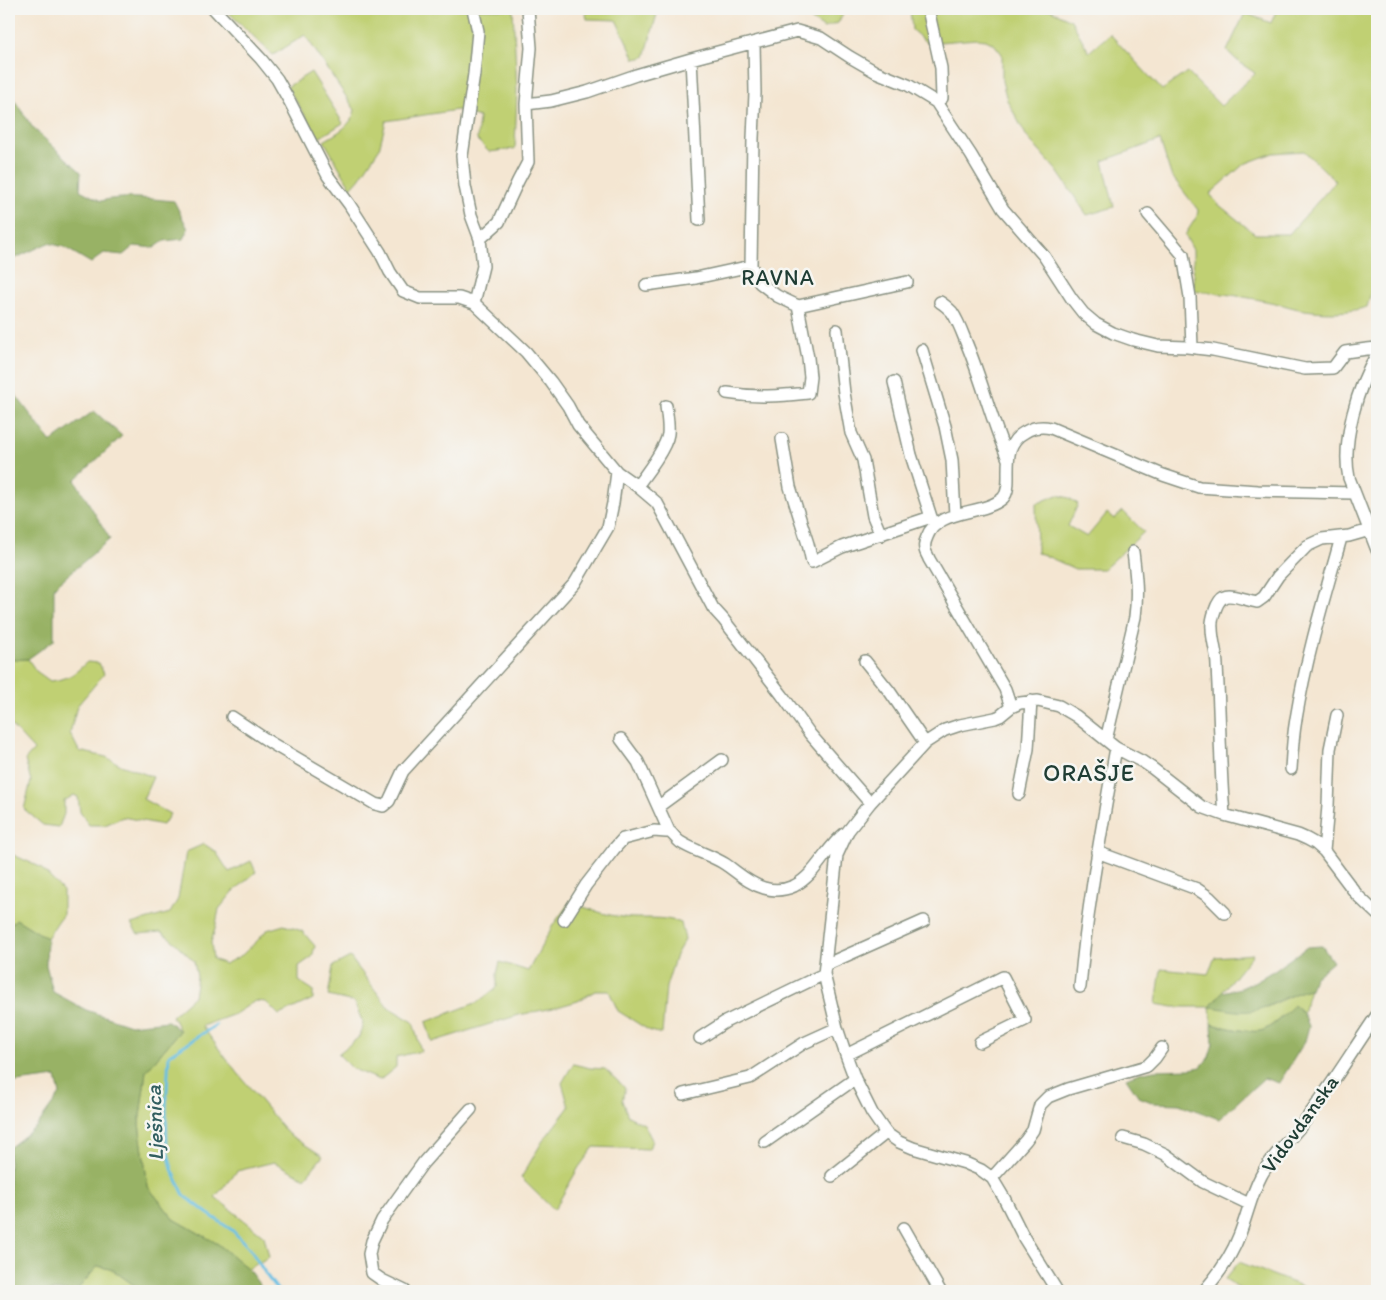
<svg xmlns="http://www.w3.org/2000/svg" width="1386" height="1300" viewBox="0 0 1386 1300" font-family="Itim,sans-serif">
  <style>
    .green { fill: #c0d073; stroke: #708654; fill-rule: evenodd }
    .forest { fill: #98b265; stroke: #5c784c }
    .lines { fill: none; stroke-linecap: round; stroke-linejoin: round }
    .stream { stroke: #66bfe4; stroke-width: 3 }
    .minor-casing { stroke: #8a9283; stroke-width: 14 }
    .minor { stroke: #fff; stroke-width: 11 }
    .labels { text-anchor: middle; stroke-width: 5; stroke-linejoin: round; paint-order: stroke }
    .street-label { font-size: 21px; fill: #1f3d34; stroke: #f6f6f2 }
    .neighbourhood-label { font-size: 22px; letter-spacing: 1px; fill: #1f3d34; stroke: #f6f6f2 }
    .water-label { font-size: 22px; font-style: italic; fill: #315e60; stroke: #f6f6f2 }
    .quarter-label { font-size: 24px; letter-spacing: 1px; fill: #1f3d34; stroke: #f6f6f2 }
  </style>
  <rect width="100%" height="100%" fill="#f6f6f2"/>
  <filter id="ink" filterUnits="userSpaceOnUse"><feTurbulence type="fractalNoise" baseFrequency=".02" numOctaves="2"/><feDisplacementMap in="SourceGraphic" scale="10" xChannelSelector="R" yChannelSelector="G"/><feConvolveMatrix kernelMatrix="1 2 1 2 8 2 1 2 1" color-interpolation-filters="sRGB"/></filter>
  <filter id="wash" filterUnits="userSpaceOnUse"><feTurbulence type="fractalNoise" baseFrequency=".0096" numOctaves="4" result="noise"/><feDisplacementMap in="SourceGraphic" scale="20" xChannelSelector="R" yChannelSelector="G"/><feGaussianBlur stdDeviation="1.12" result="paint"/><feColorMatrix in="noise" values="0 0 0 0 0 0 0 0 0 0 0 0 0 0 0 0 0 1.4 0 .05"/><feComposite in="paint" operator="in"/></filter>
  <g filter="url(#wash)">
    <rect width="100%" height="100%" fill="#f4e6d2"/>
    <!-- green -->
    <path class="green" d="M 225,9 L 513,9 L 517,91 L 515,149 L 489,152 L 477,140 L 479,117 L 457,110 L 386,121 L 379,149 L 359,179 L 351,188 L 324,141 C 337,133 352,126 355,110 L 305,35 L 273,55 Z
      M 585,9 L 661,9 L 657,14 L 645,57 L 635,59 L 616,20 L 587,19 Z
      M 804,9 L 846,9 L 838,23 L 824,28 L 809,18 L 808,11 Z
      M 910,9 L 1049,9 L 1071,20 L 1089,52 L 1110,34 L 1162,90 L 1187,72 L 1221,106 L 1255,73 L 1240,63 L 1227,51 L 1245,13 L 1271,23 L 1277,9 L 1377,9 L 1377,278 L 1373,285 L 1367,307 C 1348,313 1326,313 1305,310 C 1295,309 1285,305 1275,303 C 1248,297 1221,293 1194,291 L 1193,250 L 1185,235 L 1197,216 L 1198,210 L 1171,175 L 1160,140 L 1103,161 L 1114,207 L 1087,215 L 1057,171 L 1027,137 L 1007,100 L 1002,81 L 1002,54 L 994,44 L 986,40 L 977,39 L 927,43 L 912,30 ZM 1304,151 L 1336,181 L 1289,234 L 1255,234 L 1218,204 L 1210,194 L 1244,164 L 1273,153 Z
      M 311,72 L 343,123 L 319,138 L 287,87 Z
      M 1057,495 L 1069,498 L 1078,504 L 1068,526 L 1087,537 L 1107,513 L 1114,519 L 1123,511 L 1144,532 L 1104,569 L 1075,569 L 1042,554 L 1037,553 L 1036,504 Z
      M 28,659 L 36,671 L 50,681 C 69,679 73,675 87,662 L 99,663 L 104,674 L 77,706 L 70,733 L 79,751 L 106,757 L 121,765 L 153,777 L 143,799 L 170,814 L 163,825 L 123,817 L 105,825 L 89,825 L 80,812 L 78,797 L 74,795 L 64,801 L 64,814 L 59,827 L 43,825 L 24,809 L 31,781 L 25,760 L 34,750 L 9,723 L 9,660 Z
      M 204,844 L 216,852 L 229,872 L 251,861 L 256,872 L 233,892 L 219,909 L 215,929 L 211,942 L 213,959 L 225,964 L 242,955 L 257,941 L 267,930 L 284,925 L 302,931 L 315,946 L 312,957 L 299,966 L 299,981 L 313,990 L 313,999 L 279,1015 L 266,1002 L 255,1001 L 235,1014 L 202,1026 L 228,1061 L 288,1134 L 323,1156 L 305,1178 L 274,1162 L 237,1171 L 215,1197 L 264,1236 L 269,1257 L 248,1269 L 218,1244 L 174,1219 L 148,1187 L 139,1124 L 146,1071 L 180,1031 L 172,1016 L 194,996 L 197,977 L 194,961 L 170,938 L 161,932 L 138,934 L 131,924 L 170,913 L 178,899 L 186,852 Z
      M 9,853 L 40,867 L 63,891 L 63,914 L 47,938 L 16,919 L 9,926 Z
      M 570,902 C 587,908 604,915 622,917 C 641,920 663,915 681,923 L 685,939 L 676,955 L 666,987 L 662,1034 L 650,1031 L 618,1011 L 609,991 L 595,991 L 578,1001 L 557,1007 L 519,1015 L 432,1042 L 426,1022 L 478,1002 L 497,987 L 497,974 L 500,962 L 528,971 L 553,925 Z
      M 1253,954 L 1211,1006 L 1267,1007 L 1301,991 L 1310,989 L 1303,1013 L 1294,1005 C 1287,1012 1269,1030 1260,1031 C 1248,1033 1224,1027 1212,1024 L 1210,1007 L 1173,1007 L 1156,1004 L 1161,969 L 1208,974 L 1215,957 Z
      M 350,957 L 388,1007 L 413,1022 L 421,1051 L 396,1057 L 396,1067 L 380,1080 L 353,1069 L 338,1054 L 359,1037 L 363,1023 L 354,1002 L 328,996 L 333,966 Z
      M 573,1064 L 590,1068 L 605,1069 L 625,1088 L 622,1101 L 628,1116 L 644,1124 L 652,1140 L 649,1149 L 594,1147 L 579,1167 L 554,1210 L 521,1178 L 542,1142 L 569,1107 L 562,1083 Z
      M 1239,1262 L 1314,1291 L 1245,1291 L 1225,1279 Z
      M 98,1266 L 113,1270 L 142,1291 L 76,1291 Z"/>
    <!-- forest -->
    <path class="forest" d="M 9,92 L 33,128 L 81,172 L 80,190 L 101,201 C 122,195 152,199 174,201 L 188,229 L 183,239 L 164,241 L 154,248 L 134,246 L 123,255 L 104,253 L 91,263 L 64,247 L 48,243 L 9,261 Z
      M 9,386 L 51,442 L 94,411 L 122,436 L 75,480 L 110,539 L 54,587 L 54,640 L 28,659 L 9,660 Z
      M 16,919 L 47,938 L 46,965 L 53,992 L 86,1010 L 130,1025 L 168,1021 L 180,1031 L 146,1071 L 139,1124 L 148,1187 L 174,1219 L 218,1244 L 248,1269 L 264,1291 L 142,1291 L 113,1270 L 98,1266 L 76,1291 L 9,1291 L 9,1148 L 36,1127 L 60,1094 L 56,1077 L 9,1083 L 9,926 Z
      M 1322,946 L 1333,962 L 1314,978 L 1310,989 C 1289,993 1272,1008 1250,1011 C 1239,1013 1222,1008 1210,1007 L 1222,992 L 1241,988 L 1254,982 L 1273,971 L 1307,947 Z
      M 1294,1005 L 1303,1013 L 1309,1026 L 1305,1041 L 1279,1083 L 1264,1078 L 1219,1119 L 1179,1104 L 1154,1103 L 1139,1097 L 1126,1078 L 1139,1073 L 1154,1070 L 1190,1069 L 1201,1067 L 1209,1057 L 1213,1044 L 1212,1024 C 1223,1027 1249,1033 1260,1031 C 1270,1030 1287,1012 1294,1005 Z"/>
    <g class="lines">
      <!-- stream -->
      <path class="stream" d="M 216,1025 L 169,1055 L 166,1107 L 167,1148 L 172,1169 L 184,1195 L 207,1213 L 232,1230 L 250,1249 L 267,1276 L 278,1291"/>
    </g>
  </g>
  <g filter="url(#ink)">
    <g class="lines">
      <defs>
        <path id="minor" d="M 214,9 L 261,59 L 277,79 L 290,102 L 328,176 L 349,204 L 380,252 L 390,272 L 403,291 L 420,298 L 459,298 L 474,303
          M 473,9 L 478,31 L 474,74 L 462,156 L 465,186 L 471,215 L 480,239 L 483,266 L 474,303 L 526,352 L 551,382 L 568,406 L 578,425 L 617,472 L 637,486 L 657,503 L 713,608 L 723,619 L 782,695 L 810,734 L 870,803 L 925,743 L 945,730 L 960,725 L 995,718 L 1000,716 L 1011,707 L 1020,703 L 1038,701 L 1059,706 L 1076,716 L 1116,748 L 1143,762 L 1152,768 L 1202,807 L 1224,815 L 1298,835 L 1307,839 L 1316,844 L 1324,851 L 1357,895 L 1377,914
          M 928,9 L 941,68 L 942,98 L 936,102
          M 691,59 L 699,220
          M 526,104 L 551,101 L 587,92 L 636,75 L 691,59 L 797,31 L 821,38 L 850,57 L 876,72 L 908,85 L 936,102 L 971,155 L 1003,209 L 1044,256 L 1072,299 L 1083,313 L 1096,324 L 1113,333 L 1133,340 L 1158,346 L 1187,347 L 1213,350 L 1305,369 L 1333,368 L 1345,352 L 1367,349 L 1377,348
          M 1148,214 L 1183,255 L 1190,297 L 1192,347
          M 480,239 L 499,222 L 518,181 L 528,162 L 526,104 L 531,48 L 528,9
          M 646,285 L 696,278 L 751,266
          M 940,302 C 945,305 948,308 952,312 C 959,322 963,335 968,347 C 983,384 992,422 1008,459
          M 798,306 L 907,282
          M 837,330 L 844,393 L 851,433 L 863,460 L 873,516 L 881,535
          M 922,350 L 945,426 L 952,460 L 955,515
          M 1377,354 C 1358,385 1341,442 1349,478 L 1377,550
          M 894,382 L 911,455 L 931,517
          M 727,393 C 756,398 779,396 808,393 L 810,377 L 808,358 L 798,306 L 777,296 L 760,283 L 751,266 L 753,138 L 755,93 L 754,43
          M 782,439 L 790,487 L 808,544 L 812,562 L 842,547 L 931,517 L 935,525
          M 637,486 C 646,474 666,448 668,434 C 669,425 667,415 666,406
          M 865,661 L 890,692 L 925,743
          M 1011,707 L 1005,689 L 929,559 C 928,556 925,552 925,549 C 924,545 925,541 927,537 C 937,508 983,516 1003,498 C 1016,485 996,447 1025,432 C 1033,427 1042,426 1051,428 L 1163,475 L 1199,487 L 1258,491 L 1354,493
          M 232,717 L 271,743 L 375,804 L 383,806 L 389,801 L 403,771 L 575,583 L 608,527 L 613,503 L 617,472
          M 621,739 L 638,762 L 669,831
          M 1106,740 L 1135,617 C 1138,593 1136,576 1133,552
          M 1291,769 C 1292,752 1293,736 1296,719 C 1306,658 1324,598 1341,538
          M 1019,794 L 1028,749 L 1031,701
          M 870,803 L 848,831 L 837,855 L 824,974 L 837,1028 L 846,1055 L 855,1079 L 872,1113 L 886,1133 L 899,1142 L 913,1148 L 965,1163 L 981,1170 L 992,1178 L 1004,1198 L 1024,1238 L 1057,1291
          M 659,806 L 722,760
          M 1224,815 C 1220,766 1220,716 1217,666 C 1217,653 1212,641 1212,628 C 1211,621 1216,601 1224,597 C 1231,593 1249,601 1257,602 L 1264,597 L 1278,576 L 1307,546 L 1322,539 L 1349,536 L 1370,530
          M 1324,851 L 1328,806 L 1330,749 L 1337,715
          M 1097,852 L 1197,889 L 1209,897 L 1225,913
          M 564,920 L 586,885 L 614,849 L 623,839 L 654,831 L 666,832 L 669,831 C 673,834 676,839 680,842 C 694,851 711,855 725,864 C 737,872 749,884 764,888 C 774,891 785,890 794,886 C 816,875 825,849 844,834
          M 825,965 L 924,921
          M 1080,987 C 1087,907 1102,827 1116,748
          M 700,1038 L 725,1022 L 824,974
          M 846,1055 L 1003,977 L 1025,1020 L 980,1042
          M 683,1094 L 750,1078 L 804,1043 L 837,1028
          M 1123,1138 L 1144,1144 L 1165,1154 L 1203,1182 L 1249,1204
          M 765,1142 L 855,1079
          M 832,1176 L 886,1133
          M 992,1178 L 1026,1140 L 1033,1130 L 1040,1105 L 1048,1097 L 1068,1089 L 1147,1066 L 1155,1058 L 1162,1048
          M 904,1228 L 940,1291
          M 405,1291 L 382,1280 L 372,1273 L 369,1254 L 372,1241 L 382,1220 L 423,1163 L 471,1109
          M 1204,1291 C 1218,1275 1231,1257 1239,1236 C 1247,1216 1251,1195 1261,1176 C 1272,1155 1290,1140 1304,1122 C 1330,1088 1353,1050 1377,1015"/>
      </defs>
      <!-- minor casing -->
      <use href="#minor" class="minor-casing"/>
      <!-- minor -->
      <use href="#minor" class="minor"/>
    </g>
  </g>
  <g class="labels">
    <!-- street labels -->
    <g class="street-label">
      <text transform="translate(1300 1124) rotate(-54)" y="7">Vidovdanska</text>
    </g>
    <!-- neighbourhood labels -->
    <g class="neighbourhood-label">
      <text x="778" y="285">RAVNA</text>
    </g>
    <!-- water labels -->
    <g class="water-label">
      <text transform="translate(154 1123) rotate(-92)" y="8">Lješnica</text>
    </g>
    <!-- quarter labels -->
    <g class="quarter-label">
      <text x="1089" y="781">ORAŠJE</text>
    </g>
  </g>
  <!-- margin -->
  <rect width="1386" height="1300" fill="none" stroke="#f6f6f2" stroke-width="30"/>
</svg>
